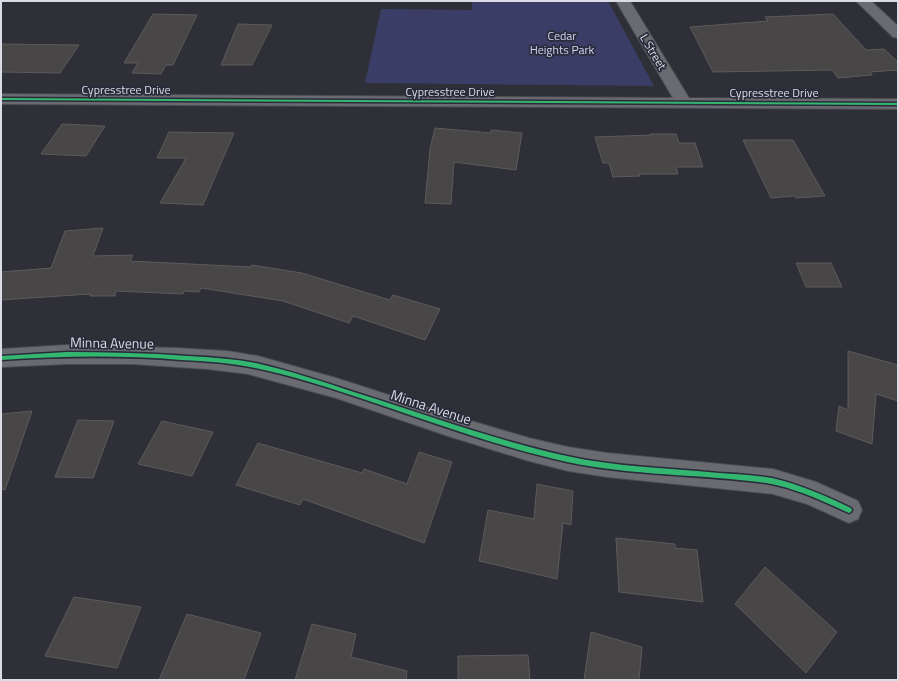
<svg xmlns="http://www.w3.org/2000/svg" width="899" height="681" viewBox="0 0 899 681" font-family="'Titillium Web',sans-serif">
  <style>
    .green { fill: #3a3e67 }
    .building { fill: #494647; stroke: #5c5a5b }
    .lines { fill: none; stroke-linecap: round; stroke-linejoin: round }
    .minor-casing { stroke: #4b4b53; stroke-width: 2 }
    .minor { fill: #6a6a71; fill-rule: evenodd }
    .cycleway-casing { stroke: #2a2c3b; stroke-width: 3 }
    .cycleway { fill: #33b770; fill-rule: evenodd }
    .labels { text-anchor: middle; stroke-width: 3.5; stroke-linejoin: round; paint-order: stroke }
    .far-park-label { font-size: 12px; fill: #d0d5f5; stroke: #2a2c3b }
    .far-street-label { font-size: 12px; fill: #dbdce6; stroke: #2a2c3b }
    .street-label { font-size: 14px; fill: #dbdce6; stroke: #2a2c3b }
  </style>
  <rect width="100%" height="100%" fill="#2e2f37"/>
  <!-- green -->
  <path class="green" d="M 472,1 L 608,1 L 654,86 L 365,83 L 381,9 L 472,10 Z"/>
  <!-- building -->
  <path class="building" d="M 153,14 L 197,15 L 173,65 L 166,65 L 161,74 L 132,73 L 138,63 L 124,63 Z
    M 833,14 L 866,50 L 884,49 L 898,62 L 898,70 L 870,72 L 872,75 L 838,78 L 832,70 L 713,72 L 690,27 L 768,21 L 765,17 Z
    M 238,24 L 272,25 L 252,65 L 221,65 Z
    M 1,44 L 79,45 L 60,73 L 1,72 Z
    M 62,124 L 105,126 L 86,156 L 41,154 Z
    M 435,128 L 491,133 L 491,130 L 522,133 L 516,170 L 454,162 L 451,204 L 425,203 L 430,149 Z
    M 169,132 L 234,133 L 203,205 L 160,203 L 186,158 L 157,158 Z
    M 650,134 L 676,134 L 679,143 L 695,143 L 703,167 L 676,167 L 678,174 L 639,174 L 640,176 L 613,177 L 609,163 L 603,163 L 595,137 L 651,135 Z
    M 743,140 L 793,140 L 825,196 L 796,198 L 795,196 L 771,198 Z
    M 103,228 L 93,256 L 133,255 L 130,261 L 251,267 L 252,265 L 302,273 L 390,300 L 393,295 L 440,309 L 425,340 L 353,316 L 349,323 L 283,301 L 201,288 L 199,292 L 184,291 L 183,294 L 116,291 L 115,296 L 90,296 L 90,294 L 1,300 L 1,272 L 51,268 L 65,231 Z
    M 796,263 L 831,263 L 842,287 L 806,287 Z
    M 848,351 L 898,365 L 898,401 L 876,394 L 872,444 L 836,431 L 839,406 L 848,410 Z
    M 32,411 L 5,490 L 1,489 L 1,414 Z
    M 78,420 L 114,421 L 93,478 L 55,477 Z
    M 162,421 L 213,432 L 192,476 L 138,464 Z
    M 258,443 L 362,473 L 364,469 L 407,484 L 419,452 L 452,462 L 424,543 L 303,499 L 300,505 L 236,485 Z
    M 537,484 L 573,491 L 571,525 L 563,523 L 557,579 L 479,561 L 488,510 L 534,519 Z
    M 616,538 L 675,544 L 675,548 L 697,550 L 703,602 L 619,592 Z
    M 765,567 L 837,632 L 806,673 L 735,604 Z
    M 74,597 L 141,607 L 117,668 L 45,656 Z
    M 187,614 L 261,633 L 244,680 L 159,680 Z
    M 312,624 L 356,634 L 351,657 L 407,671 L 406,680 L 295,680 Z
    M 591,632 L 642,647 L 639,680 L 584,680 Z
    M 528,655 L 530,680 L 458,680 L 458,656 Z"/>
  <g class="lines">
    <defs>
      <path id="minor" d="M 616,1 L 630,1 L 689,98 L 898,99 L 898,109 L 1,104 L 1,94 L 673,98 Z
        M 856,1 L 871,1 L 898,26 L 898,38 L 893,37 Z
        M 67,345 L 176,348 L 227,351 L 258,356 L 336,378 L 451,415 L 529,438 L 568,447 L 607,453 L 773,469 L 816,482 L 858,501 L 862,510 L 858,519 L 849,523 L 807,504 L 773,494 L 607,477 L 568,471 L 529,461 L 451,437 L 336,398 L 248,374 L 207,369 L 132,364 L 67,364 L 1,367 L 1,349 Z"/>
    </defs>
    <!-- minor casing -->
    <use href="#minor" class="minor-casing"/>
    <!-- minor -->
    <use href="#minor" class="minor"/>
    <defs>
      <path id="cycleway" d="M 1,98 L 898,103 L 898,105 L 1,100 Z
        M 67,352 C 107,352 148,353 188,356 C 211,357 234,359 256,363 C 291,371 324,382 357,393 C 427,415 495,440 567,456 C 616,467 669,468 719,473 C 737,474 755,475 772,478 C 799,484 826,496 851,508 L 852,510 L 851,512 L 849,513 C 822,501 796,488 766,483 C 700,474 633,476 567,462 C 494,446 424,419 354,396 C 321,385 289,375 255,368 C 231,363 206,361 181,360 C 121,355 61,356 1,360 L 1,356 Z"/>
    </defs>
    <!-- cycleway casing -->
    <use href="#cycleway" class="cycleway-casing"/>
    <!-- cycleway -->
    <use href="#cycleway" class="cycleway"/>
  </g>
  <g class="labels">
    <!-- far-park labels -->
    <g class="far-park-label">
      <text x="562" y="40">Cedar<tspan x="562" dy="14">Heights Park</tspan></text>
    </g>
    <!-- far-street labels -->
    <g class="far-street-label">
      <text transform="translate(653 52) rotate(59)" y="4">L Street</text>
      <text x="126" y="94">Cypresstree Drive</text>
      <text x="450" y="96">Cypresstree Drive</text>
      <text x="774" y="97">Cypresstree Drive</text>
    </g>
    <!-- street labels -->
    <g class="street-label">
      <text transform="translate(112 343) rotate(1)" y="5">Minna Avenue</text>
      <text transform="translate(431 407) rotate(18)" y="5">Minna Avenue</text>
    </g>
  </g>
  <!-- border -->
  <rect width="899" height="681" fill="none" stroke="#dbdce6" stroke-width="4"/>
</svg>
